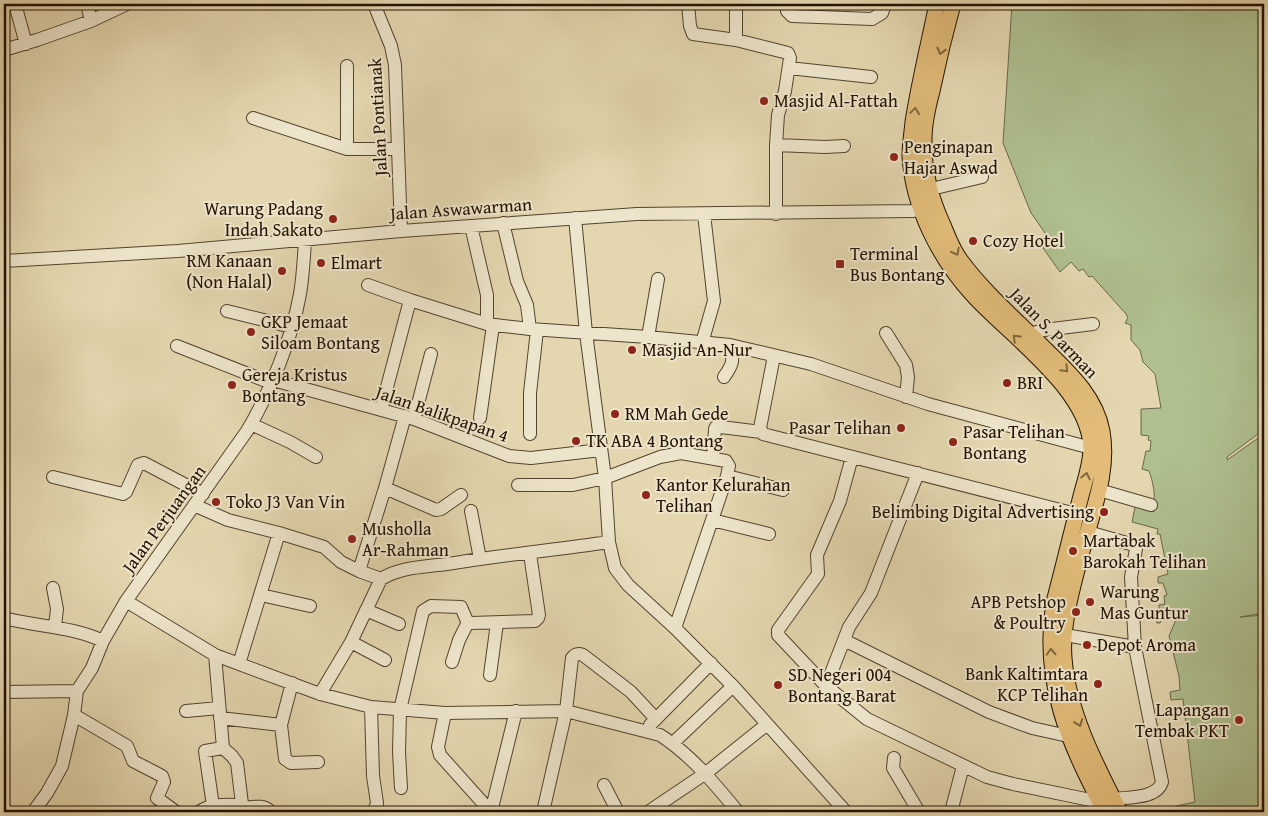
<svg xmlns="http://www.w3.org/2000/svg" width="1268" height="816" viewBox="0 0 1268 816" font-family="'Gentium Book Plus',serif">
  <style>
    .green { fill: #afbf8f; stroke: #68684a }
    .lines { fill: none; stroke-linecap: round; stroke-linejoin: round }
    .minor-casing { stroke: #52432f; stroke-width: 14 }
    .major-casing { stroke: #221204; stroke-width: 17 }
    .minor { stroke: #ede5cb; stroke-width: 12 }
    .major { stroke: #e2bc78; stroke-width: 15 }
    .oneway { stroke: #82673e }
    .poi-dot { fill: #8f2418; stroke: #ede5cb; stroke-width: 2 }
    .labels { text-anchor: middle; stroke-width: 4; stroke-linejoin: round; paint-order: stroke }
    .poi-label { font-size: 18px; fill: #221204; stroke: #ede5cb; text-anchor: start }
    .street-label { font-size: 18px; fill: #221204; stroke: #ede5cb }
  </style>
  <rect width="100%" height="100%" fill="#e4d7af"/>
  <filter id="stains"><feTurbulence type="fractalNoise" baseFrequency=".004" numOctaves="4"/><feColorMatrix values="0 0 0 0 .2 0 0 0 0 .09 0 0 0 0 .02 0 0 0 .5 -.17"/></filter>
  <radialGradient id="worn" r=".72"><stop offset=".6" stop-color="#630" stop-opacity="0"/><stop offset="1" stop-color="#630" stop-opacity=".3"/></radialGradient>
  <!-- green -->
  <path class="green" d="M 1012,4 L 1264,4 L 1264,431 L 1262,431 L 1227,457 L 1227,460 L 1264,434 L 1264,613 L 1240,617 L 1264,615 L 1264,812 L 1148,812 L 1195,802 L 1183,699 L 1171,700 L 1170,692 L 1180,690 L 1179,676 L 1169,636 L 1178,615 L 1165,613 L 1160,623 L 1157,623 L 1155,610 L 1159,609 L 1159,605 L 1165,604 L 1164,596 L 1167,595 L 1163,583 L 1158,583 L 1158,577 L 1168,574 L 1160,534 L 1157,534 L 1158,529 L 1132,522 L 1136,502 L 1153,506 C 1156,495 1153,482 1149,471 L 1142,469 L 1146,451 L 1150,451 L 1151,441 L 1148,440 L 1149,436 L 1141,435 L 1141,409 L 1161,408 L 1155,374 L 1143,362 L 1140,350 L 1131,340 L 1131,325 L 1125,323 L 1128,318 L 1126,314 L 1092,276 L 1089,277 L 1083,269 L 1079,271 L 1071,262 L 1060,272 L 1043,248 L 1050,240 L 1031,213 L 1003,143 Z"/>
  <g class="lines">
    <defs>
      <path id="minor" d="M 15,4 L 26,44
        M 87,4 L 91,21
        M 374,4 L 391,46 L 395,65 L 401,231
        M 688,4 L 690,26 L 693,34 L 736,40 L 788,53 L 790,58 L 785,91 L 778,115 L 776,145 L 776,214
        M 786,4 L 787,11 L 792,16 L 872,19 L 882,13 L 885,4
        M 736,40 L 736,4
        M 4,50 L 37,40 L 91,21 L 127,4
        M 347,66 L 347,149
        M 789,68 L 871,77
        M 253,118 L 347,149 L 397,149
        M 776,145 L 825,147 L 844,146
        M 931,189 L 982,177
        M 575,218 L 586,333 L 605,478 L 609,542 L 615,568 L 628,585 L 675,628 L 733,686 L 846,812
        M 503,223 L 517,281 L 527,305 L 530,329
        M 471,226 L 487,295 L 487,324
        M 4,261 L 178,251 L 401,231 L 637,214 L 912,211 L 930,209
        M 368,285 L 410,300 L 487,324 L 530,329 L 648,337 L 730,345 L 811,364 L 928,404 L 1091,448
        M 227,311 L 292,327
        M 886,333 L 906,365 L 908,377 L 906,397
        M 1030,334 L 1044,330 L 1093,324
        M 648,337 L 658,279
        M 702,343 L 714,301 L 704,214
        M 177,346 L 271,383
        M 774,356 L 760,428 L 763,434 L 1076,514
        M 724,377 C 733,364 734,361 730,345
        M 273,380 L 414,419 L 509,456 L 531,458 L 601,450
        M 381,410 L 410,300
        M 480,418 L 493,325
        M 414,419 L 431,354
        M 251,424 L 290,442 L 316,457
        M 530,434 L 530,393 L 537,330
        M 852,457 L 840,501 L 817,555 L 818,574 L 778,630 L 778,635 L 826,686 L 867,719 L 987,777 L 1013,784 L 1100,802
        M 713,458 L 715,429 L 716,427 L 721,427 L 761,432
        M 727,476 L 783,490
        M 53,477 L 123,494 L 126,492 L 138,465 L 144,463 L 203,494
        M 518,485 L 573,485 L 605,478 L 660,457 L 681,453 L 726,461 L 729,466 L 727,476 L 675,628
        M 385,488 L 436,510 L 441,509 L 461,495
        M 1099,490 L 1151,505
        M 194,505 L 228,520 L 279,533 L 324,547 L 341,562 L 359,571 L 381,579
        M 471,511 L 480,559
        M 712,520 L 769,534
        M 1088,532 L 1134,545 L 1136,549 L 1131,577 L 1135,647 L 1162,782 C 1157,799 1128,797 1114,799
        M 359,571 L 385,488 L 405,416
        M 53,588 L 57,609 L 55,626
        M 261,595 L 310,606
        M 126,601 L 215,655 L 320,694 L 371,707 L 445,713 L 566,711 L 543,812
        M 366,610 L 399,624
        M 4,618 C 38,627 71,626 103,641
        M 1065,635 L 1135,647
        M 844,640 L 989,712 L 1032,728 L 1068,736
        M 351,642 L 385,660
        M 215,655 L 223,748 L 232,756 L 237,763 L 243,812
        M 452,662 L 459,640 L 468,622
        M 239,664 L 279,533
        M 490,675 L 497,623
        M 292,683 L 281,725 L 285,759 L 291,763 L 318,762
        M 826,686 L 849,627 L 871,593 L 918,473
        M 4,692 L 77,691
        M 320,694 L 351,642 L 381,579 C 400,567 424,567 447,564 C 501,555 555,550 609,542
        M 371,707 L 373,776 L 377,803 L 374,812
        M 186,711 L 219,708
        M 445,713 L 438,747 L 440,755 L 491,812
        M 74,715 L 127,746 L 133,761 L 162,776 L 164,782 L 157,798 L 176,812
        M 220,718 L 281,725
        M 656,719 L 631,692 L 583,655 C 578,653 575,654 572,658 L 566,711 L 660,735 C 691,755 715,784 738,812
        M 650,725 L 711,663
        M 673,743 L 733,686
        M 894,758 L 893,768 L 919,812
        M 604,785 L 618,812
        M 401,788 L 399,752 L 400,710 L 423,611 L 431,606 L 461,607 L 467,621 L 471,623 L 535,621 L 538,618 L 539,615 L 530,554
        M 213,806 L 205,751 L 223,748
        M 242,808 C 254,807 263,804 271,812
        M 33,812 L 47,793 L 62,766 L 74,715 L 77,691 L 92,668 L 103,641 L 126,601 L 247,431 C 270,392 292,339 300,294 C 303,276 304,258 305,240
        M 199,812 C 211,803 228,805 242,805
        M 491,812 L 516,711
        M 648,812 L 706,773 L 766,725
        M 951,812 L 963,766"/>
      <path id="major" d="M 937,4 C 929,43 919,83 913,122 C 912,133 910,145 910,156 C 913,207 939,258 973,295 C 1009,335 1090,390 1091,448 C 1091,465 1084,483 1080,500 C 1071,534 1063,568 1054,602 C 1041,683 1069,743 1105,812
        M 953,4 C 945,33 938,62 932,91 C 928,106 924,123 924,139 C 923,168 931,199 943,225 C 948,237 953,251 961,261 C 984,292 1014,318 1041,345 C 1066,370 1095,394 1102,431 C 1109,470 1094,507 1084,544 C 1075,578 1061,623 1064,658 C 1068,712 1096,765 1120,812"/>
    </defs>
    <!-- minor casing -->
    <use href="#minor" class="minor-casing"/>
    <!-- major casing -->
    <use href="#major" class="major-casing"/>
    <!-- minor -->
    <use href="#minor" class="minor"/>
    <!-- major -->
    <use href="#major" class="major"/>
  </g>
  <!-- one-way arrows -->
  <defs><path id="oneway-chevron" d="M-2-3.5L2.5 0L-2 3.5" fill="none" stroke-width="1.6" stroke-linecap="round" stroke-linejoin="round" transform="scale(1.25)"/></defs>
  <g class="oneway">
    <use href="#oneway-chevron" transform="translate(941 51) rotate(104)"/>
    <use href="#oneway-chevron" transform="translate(915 111) rotate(-82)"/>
    <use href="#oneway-chevron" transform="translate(956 252) rotate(62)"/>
    <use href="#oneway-chevron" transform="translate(1016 338) rotate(-136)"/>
    <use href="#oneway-chevron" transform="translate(1065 369) rotate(46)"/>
    <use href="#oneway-chevron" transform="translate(1086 476) rotate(-78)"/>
    <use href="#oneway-chevron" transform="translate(1051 652) rotate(-93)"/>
    <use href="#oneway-chevron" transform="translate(1079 723) rotate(70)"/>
  </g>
  <!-- markers -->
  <g class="poi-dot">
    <circle cx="764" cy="101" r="5"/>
    <circle cx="894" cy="157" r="5"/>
    <circle cx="333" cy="219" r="5"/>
    <circle cx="973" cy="241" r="5"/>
    <circle cx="321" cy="263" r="5"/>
    <rect x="835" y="259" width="10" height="10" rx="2.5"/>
    <circle cx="282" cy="271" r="5"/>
    <circle cx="251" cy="332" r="5"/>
    <circle cx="632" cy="350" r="5"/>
    <circle cx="1007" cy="383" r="5"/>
    <circle cx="232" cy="385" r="5"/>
    <circle cx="615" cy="414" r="5"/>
    <circle cx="901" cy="428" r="5"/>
    <circle cx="576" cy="441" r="5"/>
    <circle cx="953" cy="442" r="5"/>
    <circle cx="646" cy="495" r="5"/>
    <circle cx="216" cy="502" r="5"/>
    <circle cx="1104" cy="512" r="5"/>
    <circle cx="352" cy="539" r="5"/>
    <circle cx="1073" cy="551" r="5"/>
    <circle cx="1090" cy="602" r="5"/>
    <circle cx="1076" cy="612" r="5"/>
    <circle cx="1087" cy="645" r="5"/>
    <circle cx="1098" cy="684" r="5"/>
    <circle cx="778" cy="685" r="5"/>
    <circle cx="1239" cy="720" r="5"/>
  </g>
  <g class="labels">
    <!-- poi labels -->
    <g class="poi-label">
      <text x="774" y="107">Masjid Al-Fattah</text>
      <text x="904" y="153">Penginapan<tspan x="904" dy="21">Hajar Aswad</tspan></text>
      <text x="323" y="215" text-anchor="end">Warung Padang<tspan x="323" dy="21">Indah Sakato</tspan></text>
      <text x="983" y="247">Cozy Hotel</text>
      <text x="850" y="260">Terminal<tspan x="850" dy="21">Bus Bontang</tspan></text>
      <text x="272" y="267" text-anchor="end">RM Kanaan<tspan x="272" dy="21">(Non Halal)</tspan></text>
      <text x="331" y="269">Elmart</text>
      <text x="261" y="328">GKP Jemaat<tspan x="261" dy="21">Siloam Bontang</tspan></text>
      <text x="642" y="356">Masjid An-Nur</text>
      <text x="242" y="381">Gereja Kristus<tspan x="242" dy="21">Bontang</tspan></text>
      <text x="1017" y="389">BRI</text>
      <text x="625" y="420">RM Mah Gede</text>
      <text x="891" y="434" text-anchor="end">Pasar Telihan</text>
      <text x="963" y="438">Pasar Telihan<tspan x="963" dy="21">Bontang</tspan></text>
      <text x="586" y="447">TK ABA 4 Bontang</text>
      <text x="656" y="491">Kantor Kelurahan<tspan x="656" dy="21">Telihan</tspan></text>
      <text x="226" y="508">Toko J3 Van Vin</text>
      <text x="1094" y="518" text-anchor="end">Belimbing Digital Advertising</text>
      <text x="362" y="535">Musholla<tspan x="362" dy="21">Ar-Rahman</tspan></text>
      <text x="1083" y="547">Martabak<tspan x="1083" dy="21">Barokah Telihan</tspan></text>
      <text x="1100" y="598">Warung<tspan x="1100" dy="21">Mas Guntur</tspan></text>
      <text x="1066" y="608" text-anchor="end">APB Petshop<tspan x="1066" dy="21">&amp; Poultry</tspan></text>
      <text x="1097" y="651">Depot Aroma</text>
      <text x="1088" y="680" text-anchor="end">Bank Kaltimtara<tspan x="1088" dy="21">KCP Telihan</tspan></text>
      <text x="788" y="681">SD Negeri 004<tspan x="788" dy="21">Bontang Barat</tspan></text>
      <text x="1229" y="716" text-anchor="end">Lapangan<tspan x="1229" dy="21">Tembak PKT</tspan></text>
    </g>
    <!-- street labels -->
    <g class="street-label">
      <text transform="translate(378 117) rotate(-93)" y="6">Jalan Pontianak</text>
      <text transform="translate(461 209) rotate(-4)" y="6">Jalan Aswawarman</text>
      <text transform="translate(1054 333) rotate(46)" y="6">Jalan S. Parman</text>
      <text transform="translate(442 414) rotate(19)" y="6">Jalan Balikpapan 4</text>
      <text transform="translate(164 519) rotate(-54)" y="6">Jalan Perjuangan</text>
    </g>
  </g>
  <!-- margin -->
  <rect width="1268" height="816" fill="none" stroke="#e4d7af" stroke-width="20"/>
  <rect x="5" y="5" width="1258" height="806" fill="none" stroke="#221204" stroke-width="2.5"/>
  <rect x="10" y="10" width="1248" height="796" fill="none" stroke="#221204"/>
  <rect width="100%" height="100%" filter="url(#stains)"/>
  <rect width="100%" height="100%" fill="url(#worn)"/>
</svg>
